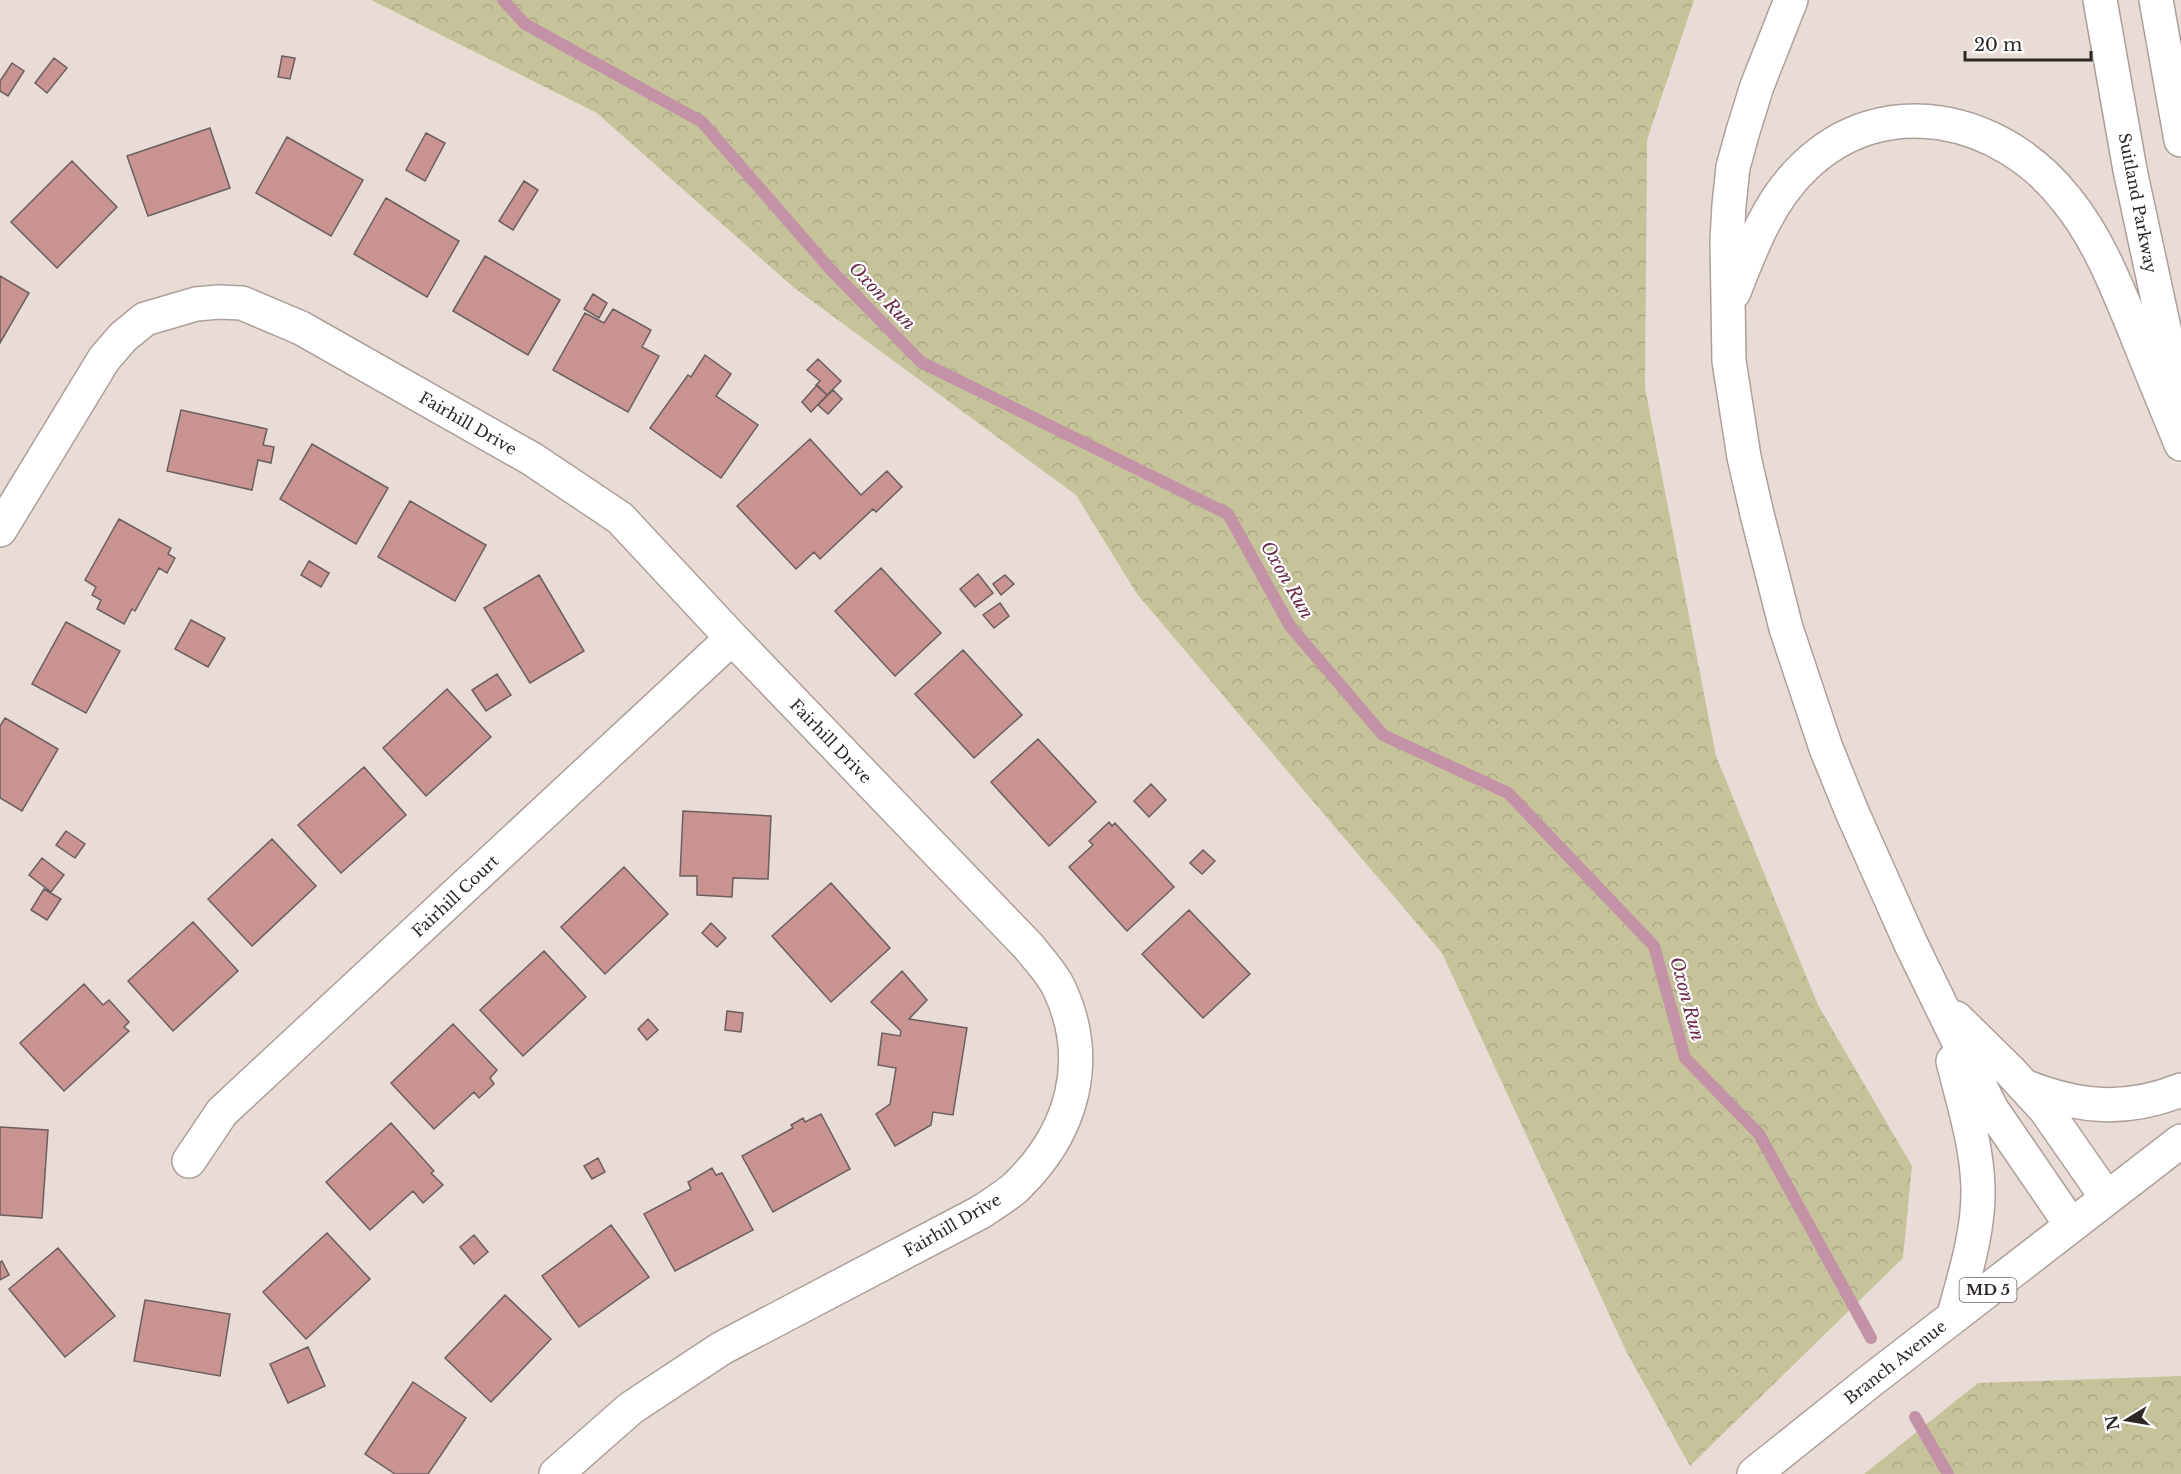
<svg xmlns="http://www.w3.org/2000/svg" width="2181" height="1474" viewBox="0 0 2181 1474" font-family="'Libre Baskerville',serif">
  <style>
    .forest { fill: url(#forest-crowns) }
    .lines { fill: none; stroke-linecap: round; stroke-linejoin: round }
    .stream { stroke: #c492a7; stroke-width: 12 }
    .building { fill: #c99392; stroke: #6b5e5e; stroke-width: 1.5 }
    .minor-casing { stroke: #ada09a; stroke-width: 36 }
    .trunk-casing { stroke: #ada09a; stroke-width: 36 }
    .minor { stroke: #fff; stroke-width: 33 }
    .trunk { stroke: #fff; stroke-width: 33 }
    .labels { text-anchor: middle; stroke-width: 4.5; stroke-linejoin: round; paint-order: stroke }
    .shield { fill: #fff; stroke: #6c6866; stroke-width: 1.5 }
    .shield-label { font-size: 15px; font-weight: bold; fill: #2d2825 }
    .street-label { font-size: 16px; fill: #2d2825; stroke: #fff }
    .water-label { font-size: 18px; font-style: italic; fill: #6a2c4a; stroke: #fff }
  </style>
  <defs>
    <pattern id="forest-crowns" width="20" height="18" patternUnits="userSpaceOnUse" patternTransform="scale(1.5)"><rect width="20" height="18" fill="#c6c39b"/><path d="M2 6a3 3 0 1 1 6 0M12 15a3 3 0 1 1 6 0" fill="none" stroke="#aaa885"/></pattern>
  </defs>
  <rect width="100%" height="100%" fill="#e9dcd6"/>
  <!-- forest -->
  <path class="forest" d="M 371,0 L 1694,0 L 1647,140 L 1645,388 L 1716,756 L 1818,1005 L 1912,1166 L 1903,1258 L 1690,1466 L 1627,1353 L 1442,953 L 1137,594 L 1076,495 L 793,287 L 597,113 Z
    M 2181,1376 L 2181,1474 L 1864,1474 L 1978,1383 Z"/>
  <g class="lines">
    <!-- stream -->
    <path class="stream" d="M 503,0 L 525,24 L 702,122 L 830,269 L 921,362 L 1228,514 L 1290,626 L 1383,735 L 1508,793 L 1654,946 L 1685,1058 L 1759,1134 L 1871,1338
      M 1915,1417 L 1948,1474"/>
  </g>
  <!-- building -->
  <path class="building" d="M 282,56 L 295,58 L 290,79 L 278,77 Z
    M 54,58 L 67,68 L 47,93 L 35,83 Z
    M 12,63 L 24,71 L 8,96 L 0,91 L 0,81 Z
    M 210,128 L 230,188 L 148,216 L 127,156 Z
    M 426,133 L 445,143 L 425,181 L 406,170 Z
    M 287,137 L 363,180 L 331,236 L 256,193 Z
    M 72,161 L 117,207 L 57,268 L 11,222 Z
    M 524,181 L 538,190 L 513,230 L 499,221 Z
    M 386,198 L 459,241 L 427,297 L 354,254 Z
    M 485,256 L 560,300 L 528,355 L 453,311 Z
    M 0,276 L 29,293 L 0,343 Z
    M 593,294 L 607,303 L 599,318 L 584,309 Z
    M 613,309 L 651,330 L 642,347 L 659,356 L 628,412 L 553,370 L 585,313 L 604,323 Z
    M 705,355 L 731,374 L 716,396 L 758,425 L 721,478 L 650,428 L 688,375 L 691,377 Z
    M 818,359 L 841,381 L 827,395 L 816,385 L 820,381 L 807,370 Z
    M 817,385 L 827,395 L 811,412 L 802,402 Z
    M 833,390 L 842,399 L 828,414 L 818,405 Z
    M 181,410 L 267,429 L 263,445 L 274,447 L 271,463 L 258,460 L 252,490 L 167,471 Z
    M 810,439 L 861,495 L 887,471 L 902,487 L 876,512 L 873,509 L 820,559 L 814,552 L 796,569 L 737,506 Z
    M 312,444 L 388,488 L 356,544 L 280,499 Z
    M 410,501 L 486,545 L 455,601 L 378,557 Z
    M 119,519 L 171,548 L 168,554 L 175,558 L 167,573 L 159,568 L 135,611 L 132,609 L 124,624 L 97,609 L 101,600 L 92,595 L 96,587 L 85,580 Z
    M 309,561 L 329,573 L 321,587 L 301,575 Z
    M 881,568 L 941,633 L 895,676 L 835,611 Z
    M 978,574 L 993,593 L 975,607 L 960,589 Z
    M 539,575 L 584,651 L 530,683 L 484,608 Z
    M 1005,575 L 1014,584 L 1001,595 L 993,584 Z
    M 1000,603 L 1009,616 L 994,628 L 983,615 Z
    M 191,620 L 225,638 L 208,667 L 175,649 Z
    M 66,622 L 120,651 L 86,713 L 32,684 Z
    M 963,650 L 1022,715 L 974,758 L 915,694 Z
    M 497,674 L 511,695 L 486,711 L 472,690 Z
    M 447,689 L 491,737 L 426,796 L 383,748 Z
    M 5,718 L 58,749 L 22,811 L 0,798 L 0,726 Z
    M 1038,739 L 1096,802 L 1049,846 L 991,782 Z
    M 364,767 L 406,815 L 341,873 L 298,825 Z
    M 1151,784 L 1166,800 L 1149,817 L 1134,801 Z
    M 683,811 L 771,816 L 768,879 L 733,878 L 732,897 L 697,895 L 697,876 L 680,876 Z
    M 1109,822 L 1112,826 L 1115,823 L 1174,887 L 1127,931 L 1069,867 L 1093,845 L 1089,841 Z
    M 66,831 L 85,844 L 75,858 L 56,845 Z
    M 272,839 L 316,886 L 252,946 L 208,899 Z
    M 1203,850 L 1215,861 L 1202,874 L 1190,863 Z
    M 42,858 L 64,875 L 51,892 L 29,875 Z
    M 624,867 L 668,914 L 605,974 L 561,927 Z
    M 831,883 L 890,948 L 831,1002 L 772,936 Z
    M 44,889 L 61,899 L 47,920 L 31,910 Z
    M 1189,910 L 1250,974 L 1203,1018 L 1142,954 Z
    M 193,922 L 238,971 L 173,1031 L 128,981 Z
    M 711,923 L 726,938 L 717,947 L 702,933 Z
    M 544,951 L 586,997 L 523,1056 L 480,1010 Z
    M 902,971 L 927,1000 L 909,1019 L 967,1028 L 953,1115 L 933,1112 L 931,1125 L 895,1146 L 876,1114 L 890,1104 L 896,1068 L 878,1065 L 882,1033 L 900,1036 L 901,1031 L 871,1002 Z
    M 84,984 L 103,1005 L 109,1000 L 129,1022 L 124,1027 L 129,1031 L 64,1091 L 20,1043 Z
    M 727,1011 L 743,1013 L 741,1032 L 725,1030 Z
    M 648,1019 L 658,1030 L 647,1040 L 638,1029 Z
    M 453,1024 L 497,1070 L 490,1078 L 494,1084 L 479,1098 L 474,1092 L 434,1129 L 391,1083 Z
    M 821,1114 L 850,1169 L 773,1212 L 742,1156 L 793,1128 L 791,1125 L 803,1118 L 805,1122 Z
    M 391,1123 L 434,1171 L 431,1173 L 443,1185 L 423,1203 L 413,1191 L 370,1230 L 326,1182 Z
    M 0,1127 L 48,1130 L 42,1218 L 0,1215 Z
    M 598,1158 L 605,1172 L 592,1179 L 584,1166 Z
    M 712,1168 L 716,1175 L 722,1173 L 753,1230 L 675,1271 L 644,1214 L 691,1189 L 688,1182 Z
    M 611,1225 L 649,1277 L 579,1327 L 542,1276 Z
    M 327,1233 L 370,1279 L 306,1339 L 263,1292 Z
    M 474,1235 L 488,1252 L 474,1264 L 460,1247 Z
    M 58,1248 L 115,1316 L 65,1357 L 9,1289 Z
    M 2,1261 L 9,1275 L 0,1280 L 0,1262 Z
    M 505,1295 L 551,1339 L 491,1402 L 445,1358 Z
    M 145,1300 L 230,1314 L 220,1376 L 134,1361 Z
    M 308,1347 L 325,1386 L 288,1403 L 270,1364 Z
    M 413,1382 L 466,1418 L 428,1474 L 395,1474 L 365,1454 Z"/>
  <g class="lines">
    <defs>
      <path id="minor" d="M 0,530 L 104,359 L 123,337 L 145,319 L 196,304 L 218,302 L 242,303 L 301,328 L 532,459 L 620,518 L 732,638 L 1029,947 C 1039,960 1052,973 1059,988 C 1093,1060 1073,1132 1016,1187 C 1005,1197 991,1205 979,1213 L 722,1348 L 631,1408 L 556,1474
        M 189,1161 L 222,1112 L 732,638"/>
      <path id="trunk" d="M 1791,0 L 1757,86 L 1743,131 L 1733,167 L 1729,205 L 1727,240 L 1729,361 L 1744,457 L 1757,514 L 1786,628 L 1826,748 L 1852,812 L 1910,942 L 1991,1108 L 2071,1225
        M 2100,0 L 2130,170 L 2179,398
        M 2156,0 L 2181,140
        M 1734,292 C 1751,248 1769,200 1804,167 C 1884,89 2002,117 2066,199 C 2098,238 2116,285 2135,331 C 2150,369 2166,407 2181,444
        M 1956,1018 L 2010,1071 L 2045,1109 L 2107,1198
        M 1953,1061 C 1963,1102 1977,1145 1978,1188 C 1979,1231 1965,1274 1954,1315
        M 2024,1086 C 2079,1108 2126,1112 2181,1090
        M 1754,1474 L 1869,1382 L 2181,1141"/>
    </defs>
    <!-- minor casing -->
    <use href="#minor" class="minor-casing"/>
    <!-- trunk casing -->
    <use href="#trunk" class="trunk-casing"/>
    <!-- minor -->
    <use href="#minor" class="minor"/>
    <!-- trunk -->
    <use href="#trunk" class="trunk"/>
  </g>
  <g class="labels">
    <!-- shield labels -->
    <rect class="shield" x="1959.5" y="1278" width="57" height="24" rx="4.5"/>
    <g class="shield-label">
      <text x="1988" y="1295">MD 5</text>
    </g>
    <!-- street labels -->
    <g class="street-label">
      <text transform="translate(2138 203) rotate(79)" y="6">Suitland Parkway</text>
      <text transform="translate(468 423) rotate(30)" y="6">Fairhill Drive</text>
      <text transform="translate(831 741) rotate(46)" y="6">Fairhill Drive</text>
      <text transform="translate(455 896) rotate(-43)" y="6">Fairhill Court</text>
      <text transform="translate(952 1225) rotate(-30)" y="6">Fairhill Drive</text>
      <text transform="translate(1895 1362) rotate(-38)" y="6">Branch Avenue</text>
    </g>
    <!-- water labels -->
    <g class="water-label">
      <text transform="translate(882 296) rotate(46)" y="6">Oxon Run</text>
      <text transform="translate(1287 580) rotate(60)" y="6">Oxon Run</text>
      <text transform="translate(1687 999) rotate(75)" y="6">Oxon Run</text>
    </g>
  </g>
  <!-- north arrow -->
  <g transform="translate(2127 1420) rotate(259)" stroke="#ffffff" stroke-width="4.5" paint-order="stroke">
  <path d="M0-4.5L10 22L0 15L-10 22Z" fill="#2d2825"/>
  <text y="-9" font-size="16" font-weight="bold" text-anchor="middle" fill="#2d2825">N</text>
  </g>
  <!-- scale -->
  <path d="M1965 51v9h126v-9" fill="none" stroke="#2d2825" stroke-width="3"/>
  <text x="1974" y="51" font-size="18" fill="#2d2825" stroke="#ffffff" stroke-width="4.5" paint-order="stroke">20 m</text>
</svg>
